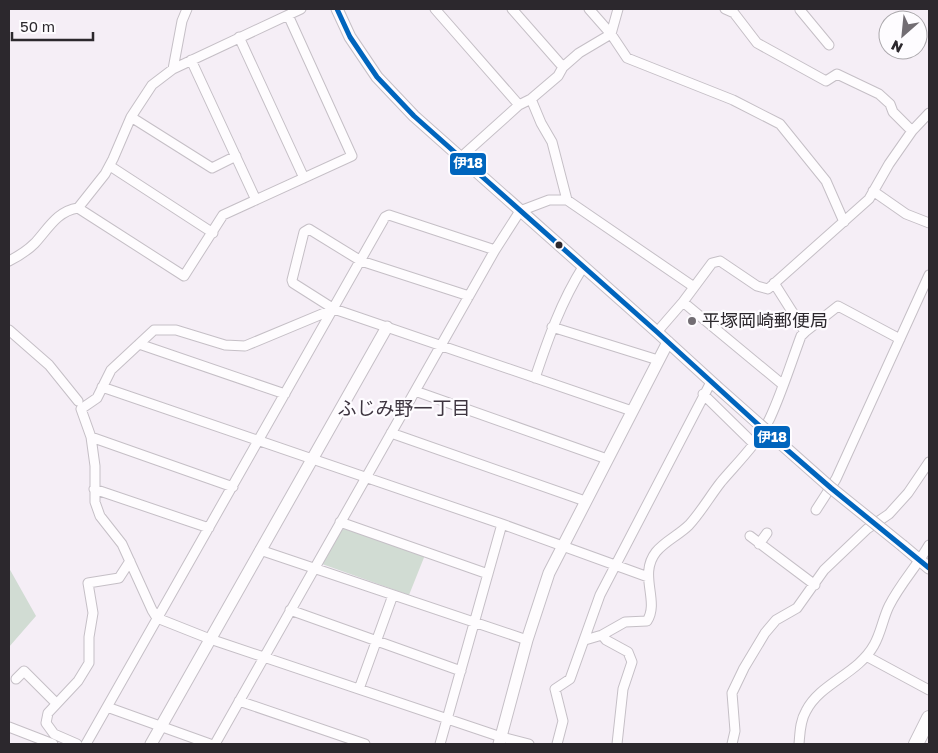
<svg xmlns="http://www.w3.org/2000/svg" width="938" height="753" viewBox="0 0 938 753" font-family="'Golos Text','Noto Sans JP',sans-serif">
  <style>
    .green { fill: #d1dcd3 }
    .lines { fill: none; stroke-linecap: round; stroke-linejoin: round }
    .minor-casing { stroke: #c5bfc6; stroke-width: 11 }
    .tertiary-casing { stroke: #c5bfc6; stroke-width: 13 }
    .primary-casing { stroke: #c5bfc6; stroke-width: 16 }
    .minor { stroke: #fefcfe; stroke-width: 9 }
    .tertiary { stroke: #fefcfe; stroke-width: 11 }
    .primary { stroke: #fefcfe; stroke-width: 14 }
    .tertiary-bridge-casing { stroke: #c5bfc6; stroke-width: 13; stroke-linecap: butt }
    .tertiary-bridge { stroke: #fefcfe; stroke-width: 11 }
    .bus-1-casing { stroke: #fefcff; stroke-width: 9 }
    .bus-1 { stroke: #0065bd; stroke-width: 5 }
    .bus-dot { fill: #2c282d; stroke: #fefcff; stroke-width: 2 }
    .poi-dot { fill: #726d73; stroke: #fefcff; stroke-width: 2 }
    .labels { text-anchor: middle; stroke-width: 4.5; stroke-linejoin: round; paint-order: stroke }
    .poi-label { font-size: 18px; fill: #2c282d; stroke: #fefcff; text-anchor: start }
    .neighbourhood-label { font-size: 19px; fill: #3e3540; stroke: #fefcff }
    .line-badge { stroke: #fefcff; stroke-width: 2 }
    .badge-label { font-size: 14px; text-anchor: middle; font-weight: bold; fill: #fff }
  </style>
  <rect width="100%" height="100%" fill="#f5eef6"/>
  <!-- green -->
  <path class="green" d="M 344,529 L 425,555 L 409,595 L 322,564 L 321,563 L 340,530 Z
    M 9,568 L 36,616 L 9,647 Z"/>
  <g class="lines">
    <defs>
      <path id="minor" d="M 435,9 L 519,105
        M 512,9 L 563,67
        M 589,9 L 611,34 L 627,58 L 733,100 L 780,124 L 826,181 L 844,222
        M 725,9 L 734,13 L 757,43 L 826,81 L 837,74 L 879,94 L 890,104 L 893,112 L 912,131
        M 801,9 L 800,10 L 829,45
        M 239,37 L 304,178
        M 191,60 L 256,200
        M 173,69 L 182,21 L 187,9
        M 531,99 L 541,123 L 552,142 L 567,200
        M 131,117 L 212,168 L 236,156
        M 460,158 L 519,105 L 531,99 L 558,76 L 563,67 L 579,53 L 611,34 L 618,9
        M 110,166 L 213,233
        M 873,191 L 906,214 L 929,223
        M 78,208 L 105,174 L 113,159 L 131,117 L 152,85 L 173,69 L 301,9
        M 9,261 C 19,256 27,251 35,243 C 48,229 57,211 78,208 L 184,276 L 223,215 L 352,156 L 288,15
        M 774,283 L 805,332
        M 469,296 L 361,261 L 309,229 L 304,232 L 292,280 L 293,283 L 334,309 L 632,411
        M 683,302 L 782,384
        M 334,309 L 245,346 L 225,345 L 176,330 L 154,330 L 111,370 L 97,398 L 81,409 L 91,437 L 95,466 L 95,502 L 100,516 L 122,544 L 152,610 L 157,618 L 210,639 L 501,737 L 529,744
        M 552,327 L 658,360
        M 9,330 L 49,365 L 78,401
        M 657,332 L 683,302 L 712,263 L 720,261 L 757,286 L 768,289 L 869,199 L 889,164 L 912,131 L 929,113
        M 139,344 L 285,394
        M 535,378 C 548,339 561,302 583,267
        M 102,387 L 502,524 L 648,577
        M 415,391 L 607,459
        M 703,394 L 754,444
        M 391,433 L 585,501
        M 91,437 L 233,487
        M 94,489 L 209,528
        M 816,510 L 836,479 L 929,275
        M 340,522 L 488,574
        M 750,536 L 815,585
        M 759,544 L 767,533
        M 260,550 L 527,640
        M 290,610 L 461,671
        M 602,635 L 606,640 L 628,652 L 632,662 L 623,689 L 617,744
        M 585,640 L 602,635 L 625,622 L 647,621 C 660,601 638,575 656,552 C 665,541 679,535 689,525 C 701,512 710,496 721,482 C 738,462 758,443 770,418 C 782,392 791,363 801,336 L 805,332 L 838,306 L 900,339
        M 866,656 L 929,690
        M 16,679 L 24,671 L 56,703
        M 359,689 L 393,595
        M 239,701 L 365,744
        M 107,707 L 210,744
        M 9,727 L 53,744
        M 77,744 L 54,734 L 46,723 L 48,713 L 78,681 L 89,663 L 89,637 L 93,613 L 88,583 L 119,578 L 130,561
        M 86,744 L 385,217 L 389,215 L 495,250
        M 215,744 L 495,250 L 520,211 L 549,200 L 567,200 L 694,287
        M 440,744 L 502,524
        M 557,744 L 563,721 L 555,689 L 570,679 L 600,595 L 711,382
        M 732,744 L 735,731 L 732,693 L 744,668 L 765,633 L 776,620 L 797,608 L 824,570 L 867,529 L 889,514 L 908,493 L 929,462
        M 799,744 C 800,733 800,721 806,711 C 820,683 858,674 874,645 C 881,633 883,618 889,606 C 900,584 917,566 929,545"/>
      <path id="tertiary" d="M 337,9 L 350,37 L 377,77 L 414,116 L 657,332 L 716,386
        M 903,546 L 929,568
        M 151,744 L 387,327
        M 499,744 L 527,640 L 549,573 L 668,342"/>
      <path id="primary" d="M 916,744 L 929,718"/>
    </defs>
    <!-- minor casing -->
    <use href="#minor" class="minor-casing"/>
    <!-- tertiary casing -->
    <use href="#tertiary" class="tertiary-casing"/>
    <!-- primary casing -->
    <use href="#primary" class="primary-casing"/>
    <!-- minor -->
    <use href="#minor" class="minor"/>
    <!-- tertiary -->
    <use href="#tertiary" class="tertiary"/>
    <!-- primary -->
    <use href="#primary" class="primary"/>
    <defs>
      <path id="tertiary-bridge" d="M 716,386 L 831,488 L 903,546"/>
    </defs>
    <!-- tertiary-bridge casing -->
    <use href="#tertiary-bridge" class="tertiary-bridge-casing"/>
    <!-- tertiary-bridge -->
    <use href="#tertiary-bridge" class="tertiary-bridge"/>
    <defs>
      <path id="bus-1" d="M 337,9 L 350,37 L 377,77 L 414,116 L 657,332 L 763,429 L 831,488 L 929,568"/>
    </defs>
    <!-- bus-1 casing -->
    <use href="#bus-1" class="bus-1-casing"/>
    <!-- bus-1 -->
    <use href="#bus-1" class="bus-1"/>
  </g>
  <!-- markers -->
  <circle class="bus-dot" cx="559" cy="245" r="4.5"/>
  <circle class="poi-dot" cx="692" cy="321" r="5"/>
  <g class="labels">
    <!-- poi labels -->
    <g class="poi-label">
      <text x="702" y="327">平塚岡崎郵便局</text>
    </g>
    <!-- neighbourhood labels -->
    <g class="neighbourhood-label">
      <text x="404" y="415">ふじみ野一丁目</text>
    </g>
  </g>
  <g class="line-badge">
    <rect x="449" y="152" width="38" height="24" rx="5" fill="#0065bd"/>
    <rect x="753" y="425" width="38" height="24" rx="5" fill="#0065bd"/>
  </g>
  <g class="badge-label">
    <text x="468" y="168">伊18</text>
    <text x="772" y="442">伊18</text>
  </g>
  <!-- border -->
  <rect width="938" height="753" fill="none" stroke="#2c282d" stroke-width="20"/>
  <!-- north arrow -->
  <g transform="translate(903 35) rotate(207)"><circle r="24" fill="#fefcff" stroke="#aaa7ab"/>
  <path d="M0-4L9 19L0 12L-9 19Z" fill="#726d73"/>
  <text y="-8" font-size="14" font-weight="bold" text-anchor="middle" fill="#2c282d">N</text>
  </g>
  <!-- scale -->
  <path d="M12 32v8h81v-8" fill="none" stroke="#2c282d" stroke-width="2.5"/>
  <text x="20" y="32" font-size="15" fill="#2c282d" stroke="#fefcff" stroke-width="4" paint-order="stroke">50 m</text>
</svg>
